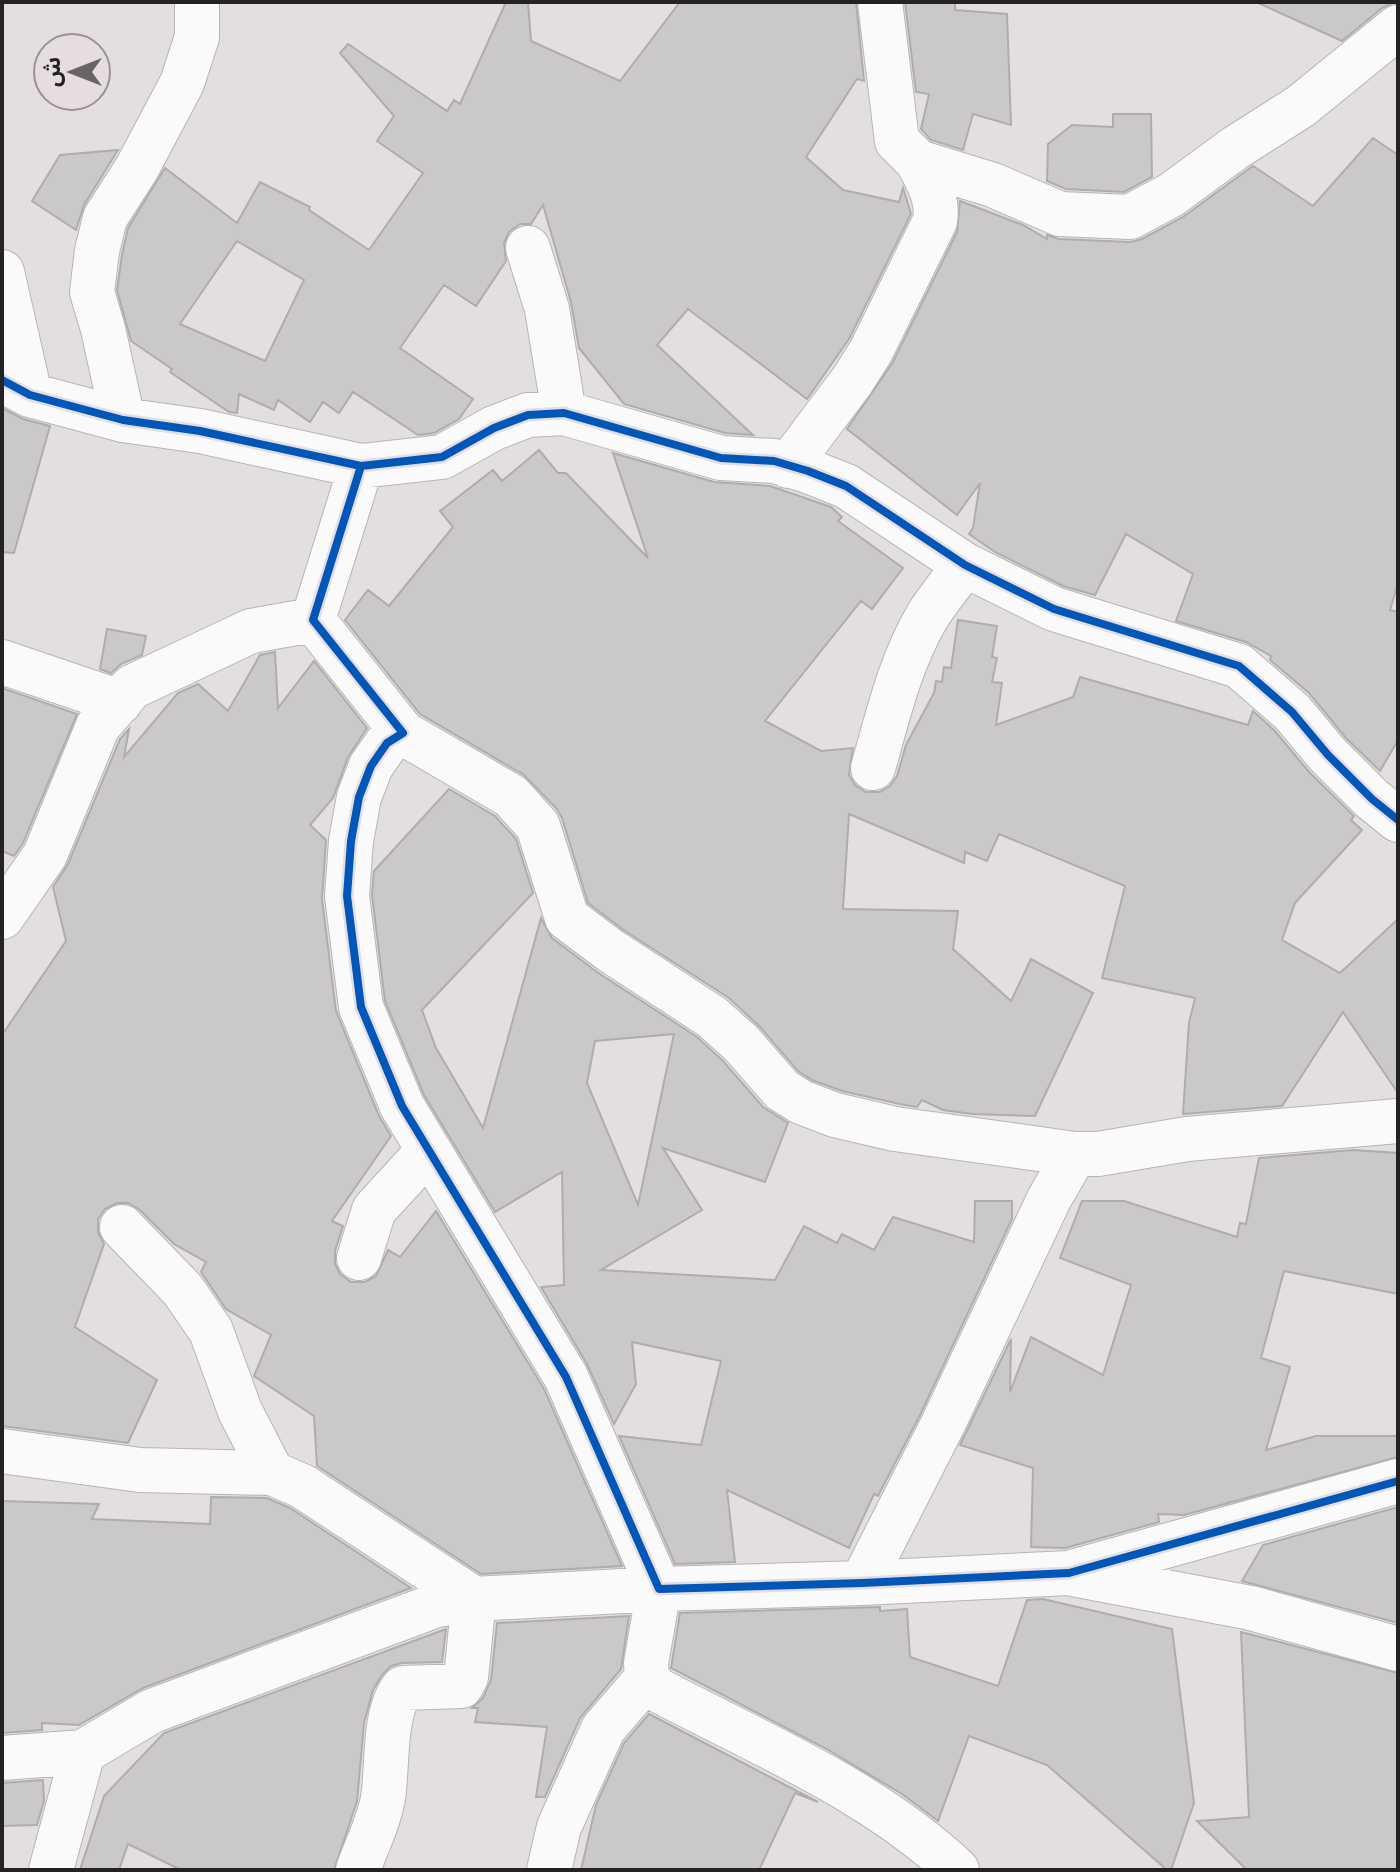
<svg xmlns="http://www.w3.org/2000/svg" width="1400" height="1872" viewBox="0 0 1400 1872" font-family="'Space Grotesk','Noto Sans Arabic',sans-serif">
  <style>
    .building { fill: #cbc8c9; stroke: #afacae; stroke-width: 2; fill-rule: evenodd }
    .lines { fill: none; stroke-linecap: round; stroke-linejoin: round }
    .minor-casing { stroke: #b7b4b6; stroke-width: 46 }
    .minor { stroke: #fbfafa; stroke-width: 44 }
    .cycleway-casing { stroke: #e5dde1; stroke-width: 13 }
    .cycleway { stroke: #0057b8; stroke-width: 8 }
  </style>
  <rect width="100%" height="100%" fill="#e3dfe1"/>
  <!-- building -->
  <path class="building" d="M 506,2 L 528,2 L 531,41 L 620,81 L 680,2 L 856,2 L 864,81 L 857,79 L 806,157 L 843,190 L 899,202 L 903,188 L 911,214 L 849,339 L 807,399 L 688,309 L 657,345 L 753,435 L 725,433 L 624,404 L 579,348 L 571,302 L 543,205 L 531,224 L 520,224 L 509,232 L 504,243 L 506,261 L 476,306 L 444,285 L 400,348 L 473,399 L 459,419 L 434,433 L 418,435 L 353,392 L 339,413 L 323,402 L 310,422 L 278,400 L 274,410 L 239,394 L 237,413 L 229,412 L 170,372 L 172,369 L 131,341 L 117,290 L 122,255 L 128,228 L 165,168 L 237,223 L 260,182 L 310,207 L 309,210 L 369,250 L 423,173 L 377,141 L 394,116 L 340,53 L 348,44 L 447,111 L 454,100 L 460,104 ZM 237,241 L 304,280 L 265,361 L 180,324 Z
    M 905,2 L 955,2 L 955,10 L 1007,14 L 1011,125 L 973,114 L 963,150 L 931,140 L 921,129 L 929,94 L 916,92 Z
    M 1256,2 L 1394,2 L 1382,8 L 1342,41 Z
    M 1113,114 L 1151,114 L 1152,177 L 1124,192 L 1066,189 L 1047,181 L 1048,144 L 1072,125 L 1113,127 Z
    M 1373,138 L 1398,155 L 1398,583 L 1390,610 L 1398,612 L 1398,740 L 1380,771 L 1346,738 L 1309,693 L 1270,660 L 1271,656 L 1246,642 L 1176,621 L 1193,574 L 1126,534 L 1095,595 L 1063,586 L 995,552 L 969,534 L 973,528 L 980,483 L 957,515 L 847,429 L 893,362 L 957,232 L 960,201 L 1023,225 L 1047,239 L 1047,235 L 1059,239 L 1130,242 L 1142,239 L 1183,217 L 1253,166 L 1313,206 Z
    M 118,150 L 84,205 L 76,230 L 32,201 L 60,155 Z
    M 2,408 L 23,419 L 50,426 L 14,553 L 2,552 Z
    M 539,450 L 558,473 L 566,473 L 648,558 L 613,453 L 714,482 L 770,486 L 831,507 L 842,517 L 838,521 L 903,568 L 872,609 L 861,601 L 765,721 L 821,751 L 853,748 L 849,775 L 855,785 L 866,792 L 880,792 L 890,786 L 897,776 L 906,745 L 934,693 L 936,681 L 942,682 L 944,667 L 951,668 L 958,620 L 997,626 L 992,657 L 997,658 L 992,682 L 1002,683 L 996,725 L 1073,697 L 1080,677 L 1248,725 L 1253,711 L 1274,730 L 1310,773 L 1354,816 L 1351,820 L 1362,830 L 1295,903 L 1282,940 L 1340,973 L 1398,919 L 1398,1093 L 1343,1012 L 1282,1106 L 1183,1114 L 1189,1023 L 1195,998 L 1102,978 L 1125,886 L 999,834 L 987,861 L 965,852 L 964,863 L 849,814 L 843,909 L 958,911 L 953,949 L 1011,1001 L 1031,959 L 1093,993 L 1035,1116 L 972,1114 L 943,1110 L 922,1100 L 917,1107 L 900,1104 L 842,1091 L 812,1080 L 798,1071 L 760,1027 L 729,998 L 625,931 L 588,903 L 562,818 L 557,809 L 524,775 L 420,714 L 345,620 L 368,590 L 389,606 L 453,527 L 440,511 L 493,470 L 502,481 Z
    M 107,629 L 146,636 L 142,655 L 121,664 L 111,673 L 100,669 Z
    M 275,652 L 278,708 L 314,661 L 367,728 L 348,757 L 333,798 L 310,825 L 326,840 L 322,899 L 336,1011 L 379,1116 L 391,1136 L 332,1221 L 343,1226 L 335,1251 L 335,1264 L 340,1274 L 351,1282 L 365,1282 L 376,1276 L 388,1250 L 400,1257 L 436,1211 L 544,1389 L 622,1566 L 481,1574 L 317,1466 L 314,1416 L 254,1376 L 271,1335 L 226,1309 L 201,1272 L 206,1262 L 174,1244 L 140,1210 L 128,1203 L 117,1203 L 105,1209 L 98,1219 L 98,1232 L 104,1244 L 75,1327 L 157,1380 L 128,1443 L 2,1426 L 2,1035 L 66,941 L 53,887 L 68,864 L 120,739 L 129,729 L 124,757 L 178,693 L 198,684 L 228,711 L 260,655 Z
    M 2,688 L 77,714 L 23,843 L 14,856 L 2,851 Z
    M 449,789 L 495,816 L 516,839 L 533,893 L 422,1010 L 436,1048 L 483,1128 L 541,918 L 552,938 L 597,972 L 697,1037 L 723,1061 L 763,1107 L 788,1123 L 765,1182 L 663,1148 L 702,1210 L 601,1270 L 775,1280 L 804,1226 L 837,1243 L 842,1234 L 874,1250 L 893,1217 L 974,1242 L 975,1201 L 1012,1201 L 1012,1219 L 921,1413 L 878,1496 L 874,1494 L 849,1548 L 727,1490 L 735,1562 L 675,1564 L 619,1436 L 701,1445 L 721,1361 L 632,1342 L 636,1384 L 614,1424 L 587,1364 L 541,1287 L 564,1285 L 562,1172 L 495,1212 L 424,1095 L 385,1001 L 372,895 L 374,871 ZM 674,1034 L 651,1144 L 638,1205 L 587,1083 L 595,1041 Z
    M 1353,1150 L 1398,1153 L 1398,1294 L 1284,1271 L 1261,1358 L 1290,1367 L 1266,1450 L 1316,1436 L 1398,1436 L 1398,1457 L 1184,1515 L 1158,1514 L 1159,1522 L 1065,1548 L 1031,1547 L 1033,1468 L 960,1445 L 1011,1339 L 1010,1392 L 1031,1337 L 1103,1375 L 1131,1285 L 1060,1258 L 1082,1201 L 1124,1201 L 1237,1237 L 1240,1223 L 1246,1224 L 1259,1158 Z
    M 211,1497 L 267,1498 L 290,1508 L 411,1588 L 143,1688 L 79,1725 L 42,1723 L 42,1730 L 2,1733 L 2,1501 L 99,1504 L 92,1519 L 210,1524 Z
    M 1398,1507 L 1398,1623 L 1242,1581 L 1263,1545 Z
    M 1043,1599 L 1172,1629 L 1194,1803 L 1171,1870 L 1167,1870 L 1047,1765 L 969,1736 L 938,1821 L 902,1794 L 825,1748 L 671,1668 L 680,1613 L 880,1607 L 880,1611 L 907,1609 L 910,1657 L 998,1686 L 1027,1600 Z
    M 629,1616 L 621,1669 L 580,1718 L 545,1797 L 536,1797 L 547,1727 L 475,1722 L 478,1708 L 472,1708 L 483,1698 L 491,1680 L 497,1623 Z
    M 446,1629 L 442,1662 L 402,1663 L 391,1666 L 382,1675 L 373,1690 L 364,1723 L 357,1801 L 334,1870 L 181,1870 L 128,1844 L 119,1870 L 80,1870 L 104,1796 L 164,1733 Z
    M 1241,1632 L 1398,1673 L 1398,1870 L 1247,1870 L 1197,1821 L 1249,1817 Z
    M 649,1714 L 818,1802 L 795,1793 L 759,1870 L 581,1870 L 596,1805 L 624,1743 Z
    M 43,1780 L 44,1801 L 37,1825 L 2,1826 L 2,1783 Z"/>
  <g class="lines">
    <defs>
      <path id="minor" d="M 880,2 L 897,141 L 918,162 L 993,185 L 1060,214 L 1130,217 L 1171,195 L 1235,148 L 1301,106 L 1398,27
        M 528,248 L 547,309 L 564,413
        M 2,272 L 30,395
        M 2,380 L 30,395 L 123,420 L 200,431 L 361,466 L 442,457 L 494,428 L 528,415 L 564,413 L 721,458 L 774,461 L 808,471 L 846,486 L 965,565 L 1054,609 L 1239,666 L 1292,712 L 1328,755 L 1372,799 L 1398,820
        M 123,420 L 103,329 L 92,292 L 97,251 L 105,218 L 137,168 L 182,83 L 197,37 L 197,2
        M 361,466 L 313,620 L 403,733 L 387,743 L 371,766 L 359,797 L 351,841 L 347,896 L 361,1007 L 402,1106 L 566,1377 L 659,1589 L 862,1583 L 1069,1573 L 1398,1481
        M 788,466 L 852,381 L 871,351 L 935,221 C 939,199 927,181 918,162
        M 2,662 L 120,702
        M 403,733 L 511,796 L 538,826 L 567,918 L 611,951 L 712,1017 L 741,1043 L 782,1090 L 801,1102 L 835,1115 L 895,1129 L 1075,1154
        M 873,768 C 888,716 900,662 928,615 C 939,598 953,581 965,565
        M 2,917 L 45,855 L 98,726 L 132,687 L 251,631 L 313,620
        M 122,1227 L 183,1290 L 211,1331 L 240,1411 L 272,1473
        M 359,1258 L 374,1210 L 428,1151
        M 2,1451 L 140,1470 L 272,1473 L 302,1486 L 474,1599 L 466,1677 L 461,1686 L 403,1688 C 383,1713 388,1767 383,1798 C 379,1822 366,1847 358,1870
        M 1077,1575 L 1251,1608 L 1398,1649
        M 862,1583 L 943,1424 L 1049,1199 L 1075,1154 L 1098,1154 L 1187,1139 L 1398,1121
        M 2,1758 L 83,1752 L 152,1711 L 437,1605 L 474,1599 L 659,1589 L 646,1663 L 647,1678 L 656,1689 C 758,1743 872,1790 957,1870
        M 51,1870 L 83,1752
        M 549,1870 L 559,1827 L 603,1729 L 647,1678"/>
    </defs>
    <!-- minor casing -->
    <use href="#minor" class="minor-casing"/>
    <!-- minor -->
    <use href="#minor" class="minor"/>
    <defs>
      <path id="cycleway" d="M 2,380 L 30,395 L 123,420 L 200,431 L 361,466 L 442,457 L 494,428 L 528,415 L 564,413 L 721,458 L 774,461 L 808,471 L 846,486 L 965,565 L 1054,609 L 1239,666 L 1292,712 L 1328,755 L 1372,799 L 1398,820
        M 361,466 L 313,620 L 403,733 L 387,743 L 371,766 L 359,797 L 351,841 L 347,896 L 361,1007 L 402,1106 L 566,1377 L 659,1589 L 862,1583 L 1069,1573 L 1398,1481"/>
    </defs>
    <!-- cycleway casing -->
    <use href="#cycleway" class="cycleway-casing"/>
    <!-- cycleway -->
    <use href="#cycleway" class="cycleway"/>
  </g>
  <!-- border -->
  <rect width="1400" height="1872" fill="none" stroke="#252223" stroke-width="8"/>
  <!-- north arrow -->
  <g transform="translate(72 72) rotate(270)"><circle r="38" fill="#e5dde1" stroke="#989295" stroke-width="2"/>
  <path d="M0-6L14 30L0 20L-14 30Z" fill="#686466"/>
  <text y="-12" font-size="22" font-weight="bold" text-anchor="middle" fill="#252223">ش</text>
  </g>
</svg>
